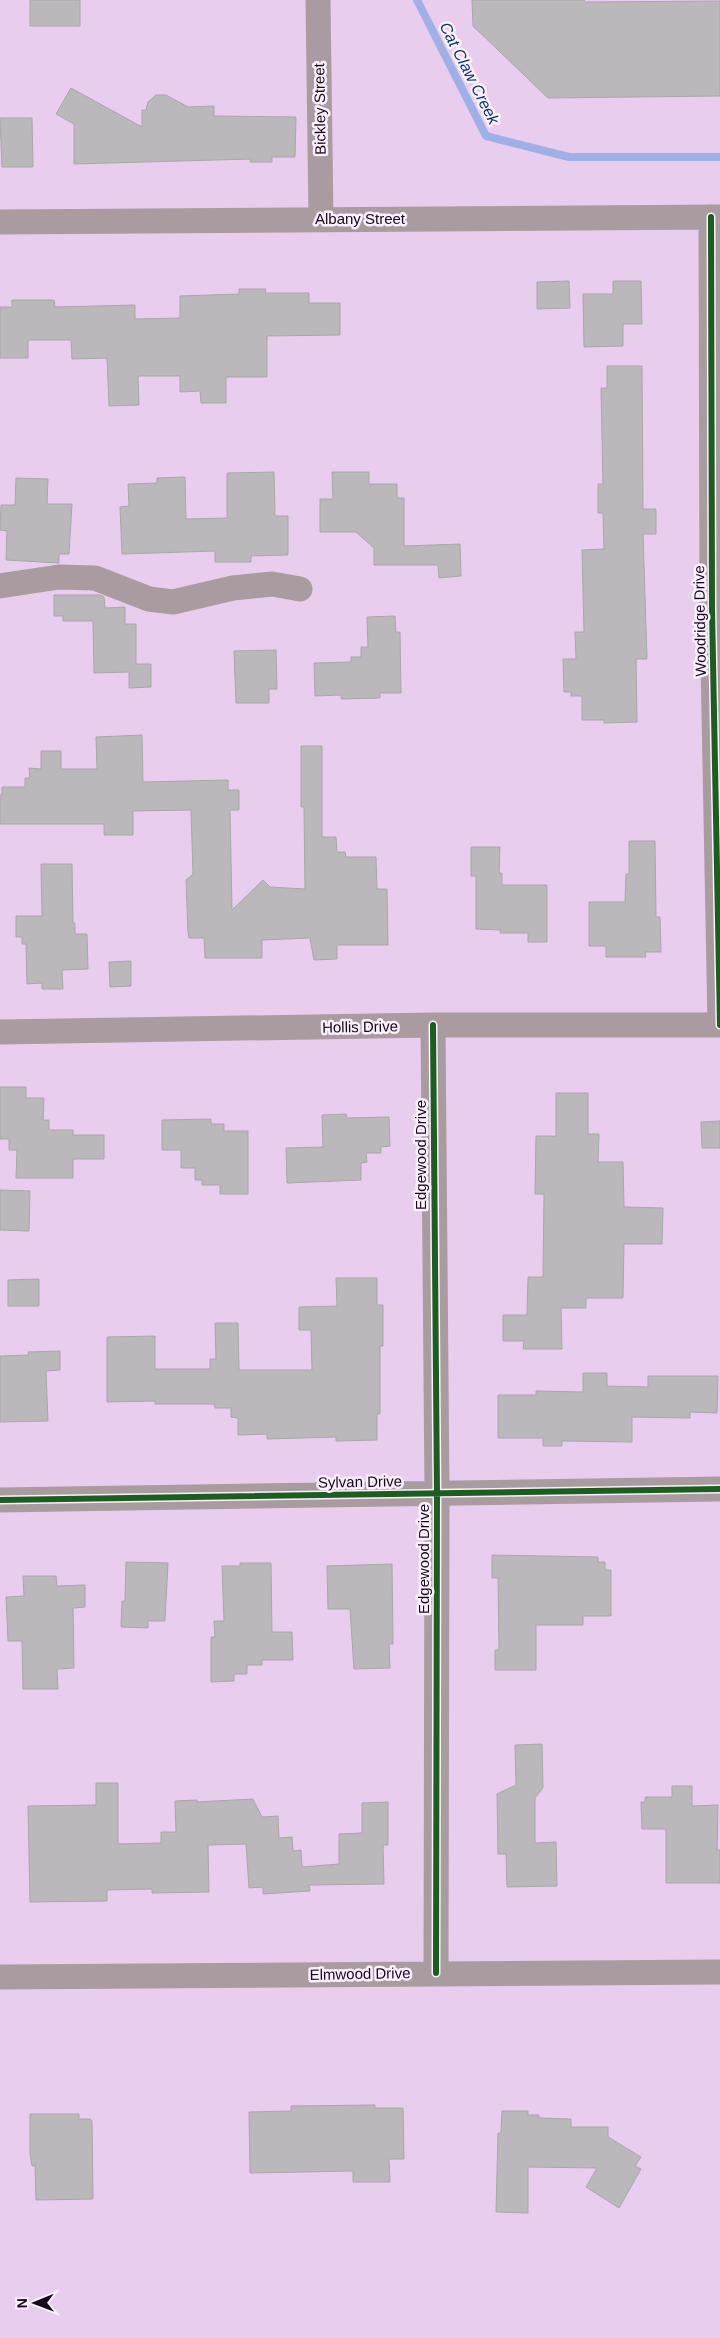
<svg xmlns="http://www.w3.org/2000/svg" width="720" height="2338" viewBox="0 0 720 2338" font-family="Arial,sans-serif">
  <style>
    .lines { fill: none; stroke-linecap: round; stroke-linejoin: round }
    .stream { stroke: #9eb0e5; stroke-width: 8 }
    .building { fill: #bbb8bb; stroke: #a9a6aa }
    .street { stroke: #aa9ba0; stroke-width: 25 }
    .cycleway-casing { stroke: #fbf0fd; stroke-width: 9 }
    .cycleway { stroke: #1b5e20; stroke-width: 6 }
    .labels { text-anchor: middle; stroke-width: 5; stroke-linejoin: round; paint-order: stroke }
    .street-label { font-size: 15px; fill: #1a081e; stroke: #fbf0fd }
    .water-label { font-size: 16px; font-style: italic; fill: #08357c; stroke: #fbf0fd }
  </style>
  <rect width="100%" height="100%" fill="#e9cdef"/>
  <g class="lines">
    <!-- stream -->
    <path class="stream" d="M 417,0 L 486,136 L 569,157 L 720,157"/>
  </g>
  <!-- building -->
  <path class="building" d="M 30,0 L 80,0 L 80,26 L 30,26 Z
    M 472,0 L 584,0 L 586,2 L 720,1 L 720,96 L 548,98 L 473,26 Z
    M 71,88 L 142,127 L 142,110 L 146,110 L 148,102 L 156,95 L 166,95 L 188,107 L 214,106 L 214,116 L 296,117 L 295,157 L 272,157 L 272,162 L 250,162 L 251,159 L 74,164 L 74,124 L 56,114 Z
    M 0,118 L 32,118 L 33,167 L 2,167 Z
    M 569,281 L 570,308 L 537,309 L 537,282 Z
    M 613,281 L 641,281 L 642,324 L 623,324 L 623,346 L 584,347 L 583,294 L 613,294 Z
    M 239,289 L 266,289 L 265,293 L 309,293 L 309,303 L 340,303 L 340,335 L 267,336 L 267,377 L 226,377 L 226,403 L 201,403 L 200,391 L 180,392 L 180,376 L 138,376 L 139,405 L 109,406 L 107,358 L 72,359 L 71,340 L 28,340 L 28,358 L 0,358 L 0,307 L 12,307 L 12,300 L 54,300 L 55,307 L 135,305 L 135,319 L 180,318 L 180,296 L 239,294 Z
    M 607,366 L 642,366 L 643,509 L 656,509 L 656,534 L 643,534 L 647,659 L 636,659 L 637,722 L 604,723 L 604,720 L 582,720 L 582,696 L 571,696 L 571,692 L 564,692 L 563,659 L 576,659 L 575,632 L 584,632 L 582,550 L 604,549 L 603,513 L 598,513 L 598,484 L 603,484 L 601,388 L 607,388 Z
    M 274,472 L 275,516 L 288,516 L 288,555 L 251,556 L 251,562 L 215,562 L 215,551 L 122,554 L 120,507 L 129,506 L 128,484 L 157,483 L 157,478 L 185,477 L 186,519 L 227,518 L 227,473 Z
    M 332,472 L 369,472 L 369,484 L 397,484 L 397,498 L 404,498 L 404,546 L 460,544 L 461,576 L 439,578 L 438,565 L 374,565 L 374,548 L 356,532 L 320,532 L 320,499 L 333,499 Z
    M 16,478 L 48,479 L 47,504 L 72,504 L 69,554 L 59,554 L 59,563 L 6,560 L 7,531 L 0,530 L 1,505 L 15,505 Z
    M 54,595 L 100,595 L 104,597 L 105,608 L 125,607 L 125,624 L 136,624 L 136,664 L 151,664 L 151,687 L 129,688 L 129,672 L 94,673 L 93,621 L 63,621 L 63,616 L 54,616 Z
    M 395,616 L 396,632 L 400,632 L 401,693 L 380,693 L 380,698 L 341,699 L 341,695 L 315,696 L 314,663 L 351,662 L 351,657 L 361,657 L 361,647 L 368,647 L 367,617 Z
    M 276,650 L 277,689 L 269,689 L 269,703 L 236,703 L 234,651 Z
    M 142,735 L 143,782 L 228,780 L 228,790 L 239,790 L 239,810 L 230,810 L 232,910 L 263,880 L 270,887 L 305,889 L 304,807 L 301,807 L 301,746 L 322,746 L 322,837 L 336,837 L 337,852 L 345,852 L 346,857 L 376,857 L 377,889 L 387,889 L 388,945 L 337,945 L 337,959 L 314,960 L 310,938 L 262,940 L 262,958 L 205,958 L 204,938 L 189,938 L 188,932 L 186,880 L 193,874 L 191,810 L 133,811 L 133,835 L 104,835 L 104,824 L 0,824 L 0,795 L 2,795 L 2,787 L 25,787 L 25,778 L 30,778 L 29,768 L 41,769 L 41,751 L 61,751 L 61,769 L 97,769 L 96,737 Z
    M 629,841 L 655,841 L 656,917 L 660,917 L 661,952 L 645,952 L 646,957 L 606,957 L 606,946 L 589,946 L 589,902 L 625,902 L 626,874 L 629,874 Z
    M 471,847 L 500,847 L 499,873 L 502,873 L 502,885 L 547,885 L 547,942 L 528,942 L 528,933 L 500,933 L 501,930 L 476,929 L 476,876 L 471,876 Z
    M 41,864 L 72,864 L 73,923 L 75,923 L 75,934 L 87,934 L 88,969 L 62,970 L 63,989 L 42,989 L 42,983 L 27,984 L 26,944 L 22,944 L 22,937 L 16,937 L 16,916 L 42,916 Z
    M 131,961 L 131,986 L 110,987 L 109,962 Z
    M 0,1087 L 26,1087 L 26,1098 L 44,1098 L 43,1120 L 49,1120 L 49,1130 L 73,1130 L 73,1135 L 104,1135 L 104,1159 L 73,1159 L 73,1178 L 16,1178 L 17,1150 L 9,1150 L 9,1139 L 0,1139 Z
    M 556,1093 L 588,1093 L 588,1134 L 599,1134 L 598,1162 L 623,1162 L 624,1207 L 663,1208 L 662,1244 L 624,1244 L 623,1298 L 586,1298 L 586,1308 L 561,1308 L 562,1349 L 523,1349 L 524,1341 L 503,1341 L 503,1315 L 527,1315 L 528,1277 L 543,1277 L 544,1194 L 535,1194 L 536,1136 L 556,1136 Z
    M 346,1114 L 347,1118 L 389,1117 L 390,1146 L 381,1147 L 381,1153 L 366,1153 L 367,1162 L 361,1163 L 361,1180 L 287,1183 L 286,1148 L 323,1147 L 322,1115 Z
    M 211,1119 L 211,1124 L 224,1124 L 224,1131 L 248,1131 L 248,1194 L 220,1194 L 220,1185 L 202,1185 L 202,1180 L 195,1180 L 195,1168 L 181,1168 L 181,1150 L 162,1150 L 162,1120 Z
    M 720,1121 L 720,1148 L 702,1148 L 701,1122 Z
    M 0,1190 L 30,1191 L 29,1231 L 0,1230 Z
    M 336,1278 L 377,1278 L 377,1305 L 383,1305 L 383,1346 L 380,1346 L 380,1414 L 377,1414 L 377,1440 L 336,1441 L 336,1437 L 267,1439 L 267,1434 L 238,1435 L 238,1418 L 231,1417 L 231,1408 L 215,1408 L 214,1404 L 155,1404 L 155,1401 L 107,1402 L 107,1337 L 155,1336 L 155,1369 L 210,1369 L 210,1359 L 216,1359 L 215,1323 L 238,1323 L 239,1370 L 312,1370 L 311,1330 L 299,1330 L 299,1307 L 337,1306 Z
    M 39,1279 L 39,1306 L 8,1306 L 8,1280 Z
    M 60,1351 L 60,1370 L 46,1371 L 48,1421 L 0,1422 L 0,1356 L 29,1355 L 28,1352 Z
    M 583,1373 L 607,1373 L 607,1386 L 648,1387 L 648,1376 L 718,1376 L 717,1413 L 690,1412 L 690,1418 L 632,1417 L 632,1442 L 562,1441 L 562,1446 L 543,1446 L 543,1438 L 498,1438 L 498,1395 L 536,1395 L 536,1391 L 583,1392 Z
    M 492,1555 L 598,1557 L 598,1562 L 605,1562 L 605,1570 L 611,1570 L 611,1616 L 583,1616 L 583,1625 L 536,1625 L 536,1670 L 495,1670 L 495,1650 L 499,1650 L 498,1578 L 492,1578 Z
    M 126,1562 L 168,1563 L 165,1621 L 148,1621 L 148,1628 L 121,1627 L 122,1601 L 125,1601 Z
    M 240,1563 L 271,1563 L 272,1632 L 292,1632 L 293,1660 L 262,1660 L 262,1665 L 247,1665 L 247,1674 L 234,1674 L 234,1681 L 211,1682 L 211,1637 L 215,1637 L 214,1621 L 224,1621 L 222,1566 L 240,1566 Z
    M 392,1564 L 393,1644 L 389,1644 L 390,1668 L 354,1669 L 350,1609 L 328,1609 L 327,1566 Z
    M 23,1576 L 56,1576 L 57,1586 L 85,1585 L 85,1607 L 73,1608 L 74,1668 L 57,1669 L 58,1689 L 23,1689 L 22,1641 L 8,1641 L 6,1597 L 24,1596 Z
    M 542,1744 L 543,1788 L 535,1798 L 535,1843 L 556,1842 L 557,1886 L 507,1887 L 506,1854 L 498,1854 L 497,1794 L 516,1785 L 515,1745 Z
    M 96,1783 L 118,1783 L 118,1844 L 161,1843 L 161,1832 L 176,1832 L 175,1801 L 197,1800 L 197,1802 L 253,1799 L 262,1817 L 278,1816 L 279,1838 L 292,1837 L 293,1851 L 301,1850 L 302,1867 L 339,1864 L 339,1834 L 362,1833 L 362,1803 L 388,1802 L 388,1845 L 383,1845 L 384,1884 L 309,1885 L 310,1891 L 263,1894 L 263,1887 L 249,1888 L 246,1844 L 208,1845 L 209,1892 L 152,1893 L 152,1889 L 107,1890 L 107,1901 L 30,1902 L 28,1806 L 96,1805 Z
    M 672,1786 L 692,1786 L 692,1806 L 718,1805 L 717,1850 L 720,1850 L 720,1883 L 666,1883 L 666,1829 L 642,1829 L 641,1802 L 645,1802 L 645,1797 L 672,1797 Z
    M 375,2105 L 375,2108 L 403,2108 L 404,2159 L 389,2159 L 390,2182 L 353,2182 L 353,2171 L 250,2173 L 249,2112 L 291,2111 L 291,2106 Z
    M 502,2111 L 528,2111 L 528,2115 L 539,2115 L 539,2118 L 571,2119 L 571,2127 L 608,2127 L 608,2137 L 641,2157 L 635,2166 L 641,2169 L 619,2208 L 586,2187 L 597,2168 L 528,2167 L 528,2213 L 496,2212 L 498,2133 L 501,2133 Z
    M 30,2114 L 79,2114 L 79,2119 L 90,2119 L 92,2121 L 93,2199 L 36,2200 L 35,2165 L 32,2166 L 30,2153 Z"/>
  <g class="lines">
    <!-- street -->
    <path class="street" d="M 318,0 L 321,219
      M 711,217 L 712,609 L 720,1025
      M 0,222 L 720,217
      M 0,586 L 59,577 L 95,578 L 149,599 L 173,602 L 233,588 L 272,584 L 300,589
      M 433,1025 L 437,1494 L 436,1973
      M 0,1032 L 433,1025 L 720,1025
      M 0,1500 L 720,1489
      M 0,1977 L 720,1972"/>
    <defs>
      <path id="cycleway" d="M 711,217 L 712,609 L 720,1025
        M 433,1025 L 437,1494 L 436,1973
        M 0,1500 L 720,1489"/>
    </defs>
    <!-- cycleway casing -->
    <use href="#cycleway" class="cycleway-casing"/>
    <!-- cycleway -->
    <use href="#cycleway" class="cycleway"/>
  </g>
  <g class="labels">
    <!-- street labels -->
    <g class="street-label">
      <text transform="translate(320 109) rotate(-91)" y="5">Bickley Street</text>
      <text x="360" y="224">Albany Street</text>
      <text transform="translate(700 621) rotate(-91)" y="5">Woodridge Drive</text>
      <text transform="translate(360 1027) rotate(-1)" y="5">Hollis Drive</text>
      <text transform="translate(421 1155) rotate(-90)" y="5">Edgewood Drive</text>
      <text transform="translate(360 1482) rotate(-1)" y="5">Sylvan Drive</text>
      <text transform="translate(424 1559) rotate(-90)" y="5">Edgewood Drive</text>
      <text transform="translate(360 1974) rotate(-1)" y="5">Elmwood Drive</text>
    </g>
    <!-- water labels -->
    <g class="water-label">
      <text transform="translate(470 73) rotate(63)" y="6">Cat Claw Creek</text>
    </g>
  </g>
  <!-- north arrow -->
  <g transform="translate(35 2303) rotate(269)" stroke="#fbf0fd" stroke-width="4" paint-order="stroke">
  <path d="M0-4L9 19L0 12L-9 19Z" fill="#1a081e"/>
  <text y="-8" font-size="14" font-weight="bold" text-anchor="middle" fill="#1a081e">N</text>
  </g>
</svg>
